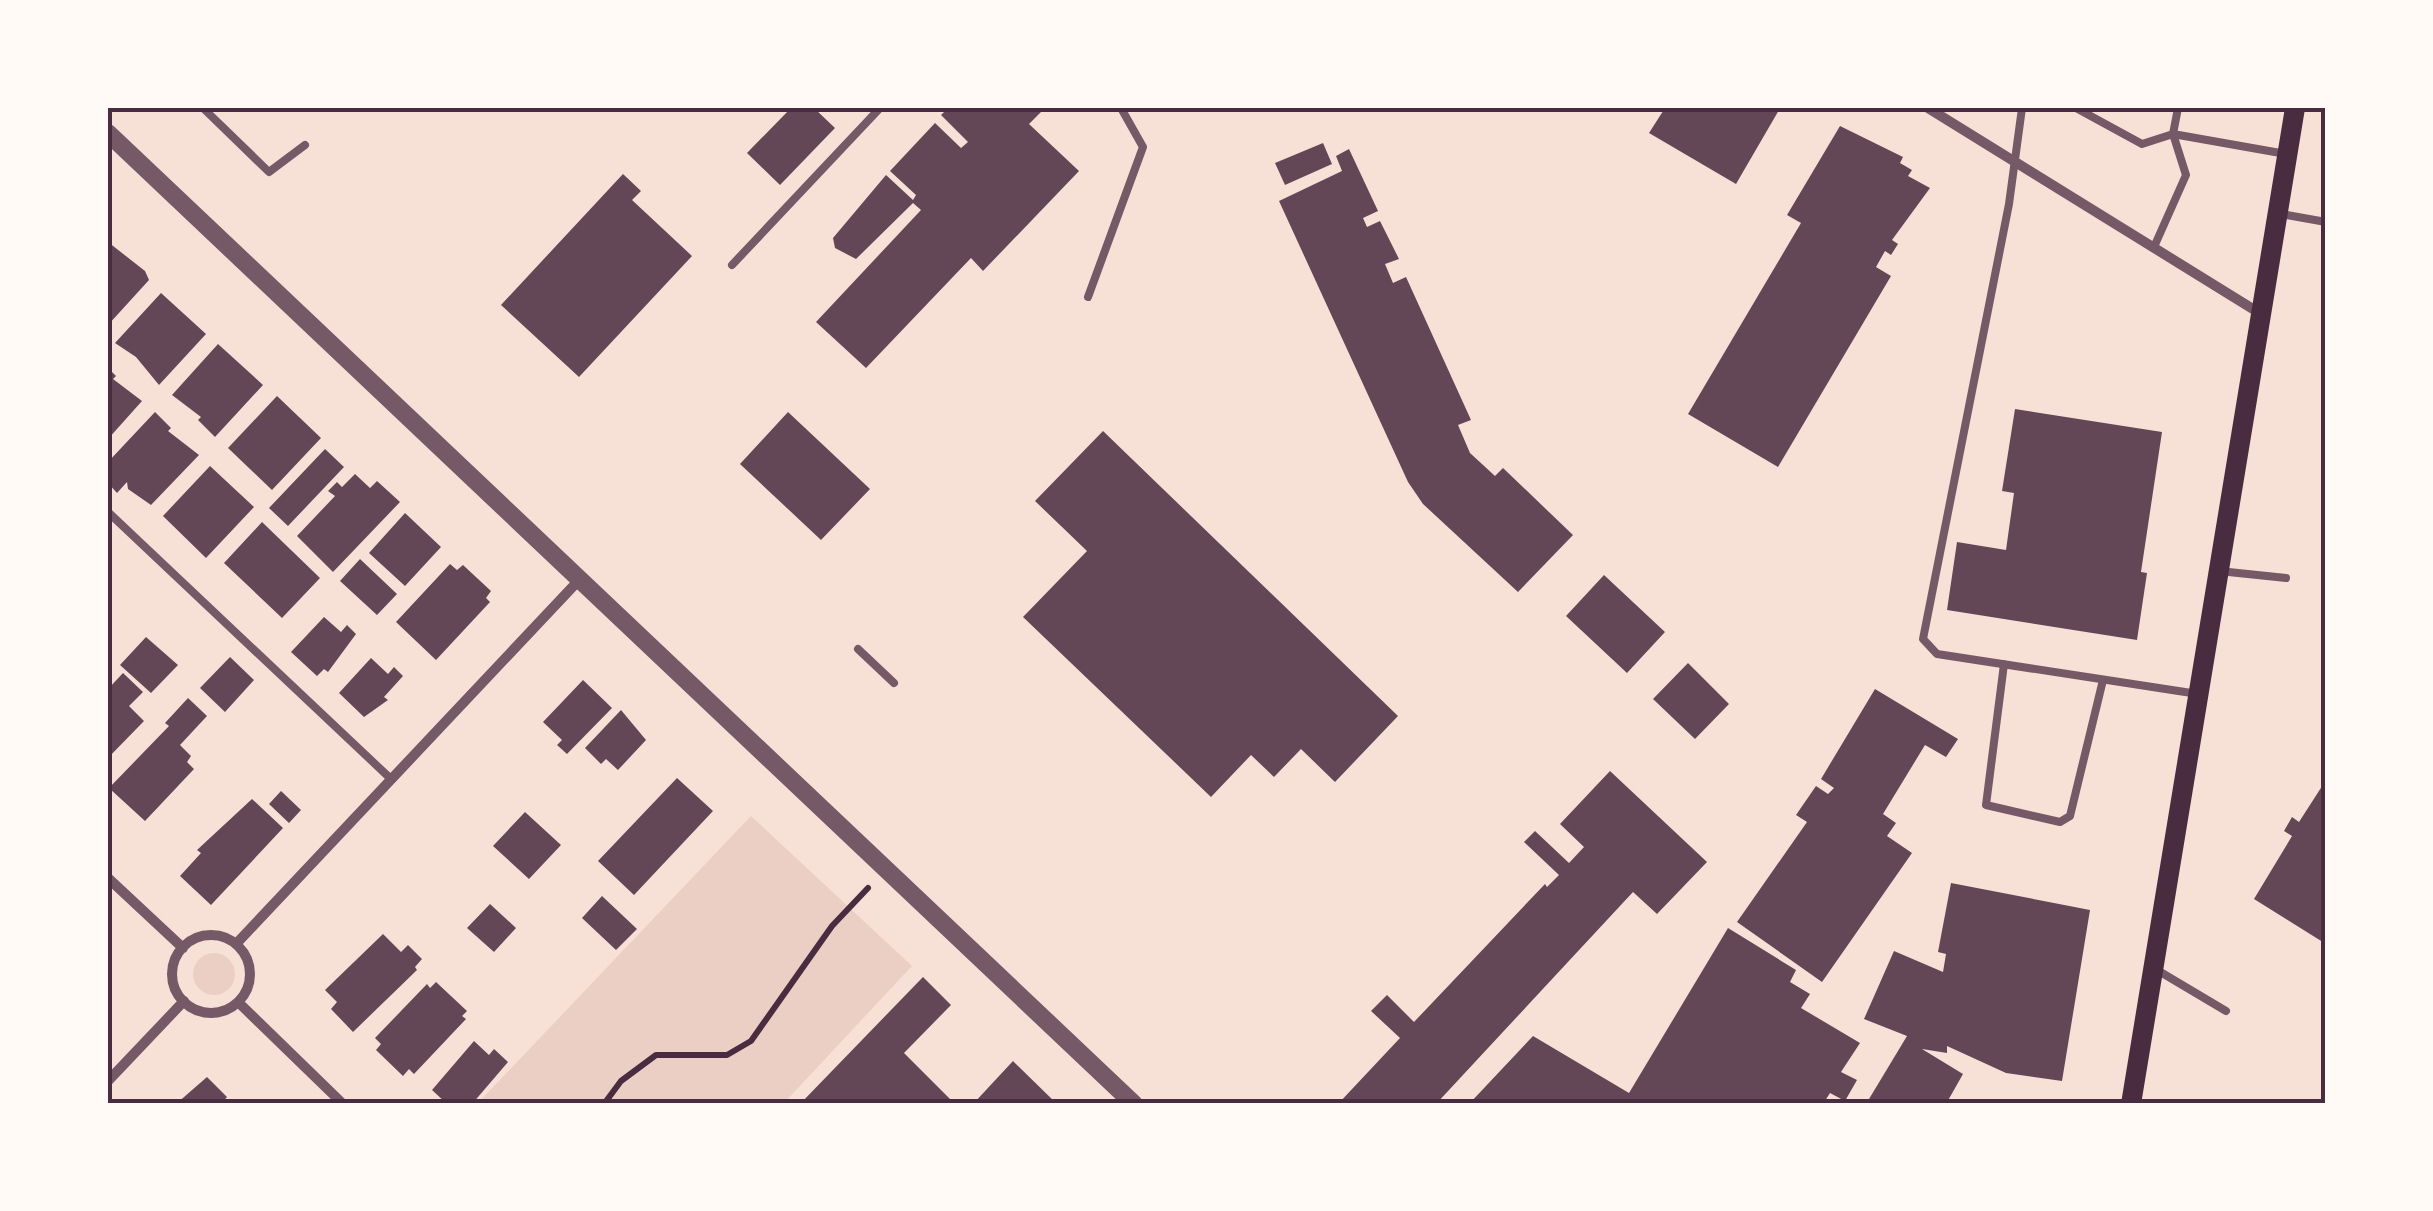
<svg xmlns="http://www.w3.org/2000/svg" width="2433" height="1211" viewBox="0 0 2433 1211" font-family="Helvetica,sans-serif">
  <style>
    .green { fill: #ebcfc5 }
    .building { fill: #644757 }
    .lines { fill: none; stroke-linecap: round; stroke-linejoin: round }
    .path { stroke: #4a2c40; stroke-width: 6 }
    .service { stroke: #755966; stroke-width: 8 }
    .minor { stroke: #755966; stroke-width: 10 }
    .tertiary { stroke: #755966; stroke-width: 18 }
    .secondary { stroke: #4a2c40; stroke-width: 20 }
    .neatline { fill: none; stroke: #4a2c40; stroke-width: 4 }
  </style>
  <rect width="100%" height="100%" fill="#f7e1d7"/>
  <!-- green -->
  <path class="green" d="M 751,816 L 912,966 L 784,1103 L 477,1104 Z
    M193 974a21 21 0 1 1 42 0a21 21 0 1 1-42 0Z"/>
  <!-- building -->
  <path class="building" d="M 791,108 L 814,108 L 835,128 L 780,185 L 747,153 Z
    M 948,108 L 1045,108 L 1029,124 L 1079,171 L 983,271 L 971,258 L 866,368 L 816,322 L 921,210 L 913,203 L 856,259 L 835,248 L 833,238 L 886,175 L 913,200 L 916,195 L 890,171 L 935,123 L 961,148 L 968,142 L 941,115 Z
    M 1665,108 L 1776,108 L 1779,110 L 1736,184 L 1649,133 Z
    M 1840,126 L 1903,157 L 1900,163 L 1912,170 L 1908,176 L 1930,188 L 1892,240 L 1898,244 L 1891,255 L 1885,251 L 1876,267 L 1891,276 L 1778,467 L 1688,414 L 1801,223 L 1787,215 Z
    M 1323,143 L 1332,164 L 1285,185 L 1275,163 Z
    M 1349,149 L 1378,211 L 1363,218 L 1367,227 L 1380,221 L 1399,259 L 1385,264 L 1393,283 L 1406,277 L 1471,420 L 1458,425 L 1470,453 L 1495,476 L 1503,468 L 1573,535 L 1518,592 L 1423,504 L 1408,482 L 1279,201 L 1342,171 L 1336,156 Z
    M 623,174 L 641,191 L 632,200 L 692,256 L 579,377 L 501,305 Z
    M 108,242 L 145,271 L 149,280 L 108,325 Z
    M 161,293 L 206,334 L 159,385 L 136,357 L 115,343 Z
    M 218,344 L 263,385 L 215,437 L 198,420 L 201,417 L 172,395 Z
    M 108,368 L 116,376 L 113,379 L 142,401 L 108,439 Z
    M 277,396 L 321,438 L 272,490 L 228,448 Z
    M 2015,409 L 2162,432 L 2141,572 L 2147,573 L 2137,640 L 1947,610 L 1957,542 L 2006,550 L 2014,493 L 2002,491 Z
    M 155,412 L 171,428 L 168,431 L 199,455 L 151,505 L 128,489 L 127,482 L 117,493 L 108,483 L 108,462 Z
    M 788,412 L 870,489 L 821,540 L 740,464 Z
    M 1103,431 L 1398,716 L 1335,782 L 1301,749 L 1274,777 L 1251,755 L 1211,797 L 1023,617 L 1087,551 L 1035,501 Z
    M 325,449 L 344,467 L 288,526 L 269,508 Z
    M 210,466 L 254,507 L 206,558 L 163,516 Z
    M 355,474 L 370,488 L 377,481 L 400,502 L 333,572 L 297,536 L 335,496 L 328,491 L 337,482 L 342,487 Z
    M 405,513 L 441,547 L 405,586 L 369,553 Z
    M 262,522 L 320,578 L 282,618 L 224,563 Z
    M 360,559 L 397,594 L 377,615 L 340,581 Z
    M 450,564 L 457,570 L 463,565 L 491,591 L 486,598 L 490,602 L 436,660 L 396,622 Z
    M 1604,575 L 1665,632 L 1627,673 L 1566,616 Z
    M 324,617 L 341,632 L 347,625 L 356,634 L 328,672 L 324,669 L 317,676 L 291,652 Z
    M 146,637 L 178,665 L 151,693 L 120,665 Z
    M 230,657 L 254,680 L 225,712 L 200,688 Z
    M 371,658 L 388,674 L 394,667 L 403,676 L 384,697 L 388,700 L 364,717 L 339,693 Z
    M 1688,663 L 1729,704 L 1695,739 L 1653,699 Z
    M 123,673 L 143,692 L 129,706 L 144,721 L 108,758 L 108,689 Z
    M 583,680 L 612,708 L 567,754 L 557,745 L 562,740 L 543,722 Z
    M 1875,689 L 1958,739 L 1946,757 L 1925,745 L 1883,814 L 1896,823 L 1887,836 L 1912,853 L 1822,982 L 1737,922 L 1807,822 L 1796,815 L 1816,786 L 1828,794 L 1834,788 L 1821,779 Z
    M 188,698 L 207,716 L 180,745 L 191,756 L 187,762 L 194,769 L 145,821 L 109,788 L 169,726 L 165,723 Z
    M 621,710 L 646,740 L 618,770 L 606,759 L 601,764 L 585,748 Z
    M 1610,771 L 1707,862 L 1657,914 L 1633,892 L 1436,1104 L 1338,1104 L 1400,1038 L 1371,1011 L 1387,995 L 1414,1022 L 1545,884 L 1547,887 L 1559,875 L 1524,842 L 1535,831 L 1569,863 L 1584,847 L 1560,824 Z
    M 677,778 L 713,811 L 634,895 L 598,861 Z
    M 2326,780 L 2326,944 L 2254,899 L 2292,836 L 2284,831 L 2292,817 L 2299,822 Z
    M 281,791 L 301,810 L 289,823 L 269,804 Z
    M 252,799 L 283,828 L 211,905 L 180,876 L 201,853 L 197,850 Z
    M 525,812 L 561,845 L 529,879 L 493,846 Z
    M 1951,883 L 2090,910 L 2062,1081 L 2006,1073 L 1947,1046 L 1947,1053 L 1922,1049 L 1963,1074 L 1946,1104 L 1866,1104 L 1907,1036 L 1864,1019 L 1894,951 L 1943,972 L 1946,954 L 1938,952 Z
    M 602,896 L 637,929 L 616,950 L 582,918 Z
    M 490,904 L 516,928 L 494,952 L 467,928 Z
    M 1728,928 L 1796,970 L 1790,982 L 1810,994 L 1801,1008 L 1860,1043 L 1841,1072 L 1857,1080 L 1845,1101 L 1830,1093 L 1823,1104 L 1469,1104 L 1533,1036 L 1629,1093 Z
    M 383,934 L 401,952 L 408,945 L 422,959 L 415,967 L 417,970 L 353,1032 L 331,1009 L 337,1002 L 325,990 Z
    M 923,977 L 951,1005 L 904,1053 L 955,1104 L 800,1104 Z
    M 436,982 L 467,1011 L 462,1016 L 466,1019 L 414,1074 L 409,1069 L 403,1076 L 376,1050 L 381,1044 L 375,1038 L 427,984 L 430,988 Z
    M 474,1041 L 489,1055 L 494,1049 L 508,1062 L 472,1104 L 447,1104 L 432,1090 Z
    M 1013,1061 L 1057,1104 L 973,1104 Z
    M 207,1077 L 227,1097 L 221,1104 L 176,1104 Z"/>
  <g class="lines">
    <!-- path -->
    <path class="path" d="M 604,1104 L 621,1081 L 656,1055 L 727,1055 L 751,1041 L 832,926 L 868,888"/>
    <!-- service -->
    <path class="service" d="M 203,108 L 269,172 L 305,145
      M 2022,108 L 2009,204 L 1923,639 L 1937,654 L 2198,694
      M 2076,108 L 2142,144 L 2173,134 L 2186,175 L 2154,247
      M 2178,108 L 2173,134 L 2286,154
      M 2281,214 L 2326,222
      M 732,265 L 880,108
      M 1088,297 L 1143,147 L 1121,108
      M 108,512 L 391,779
      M 2219,571 L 2286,578
      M 858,649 L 894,683
      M 2004,664 L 1986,805 L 2060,822 L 2070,816 L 2103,680
      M 2157,970 L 2226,1011"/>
    <!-- minor -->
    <path class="minor" d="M 1928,108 L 2261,314
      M 108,878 L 183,948
      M172 974a39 39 0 1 1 78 0a39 39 0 1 1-78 0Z
      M 236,944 L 580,579
      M 238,1002 L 343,1104
      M 108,1081 L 184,1001"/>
    <!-- tertiary -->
    <path class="tertiary" d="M 108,133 L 1134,1104"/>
    <!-- secondary -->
    <path class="secondary" d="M 2131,1104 L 2295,108"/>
  </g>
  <!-- border -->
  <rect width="2433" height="1211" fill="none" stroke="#fffaf5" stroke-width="220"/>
  <rect x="110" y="110" width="2213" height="991" class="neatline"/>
</svg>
